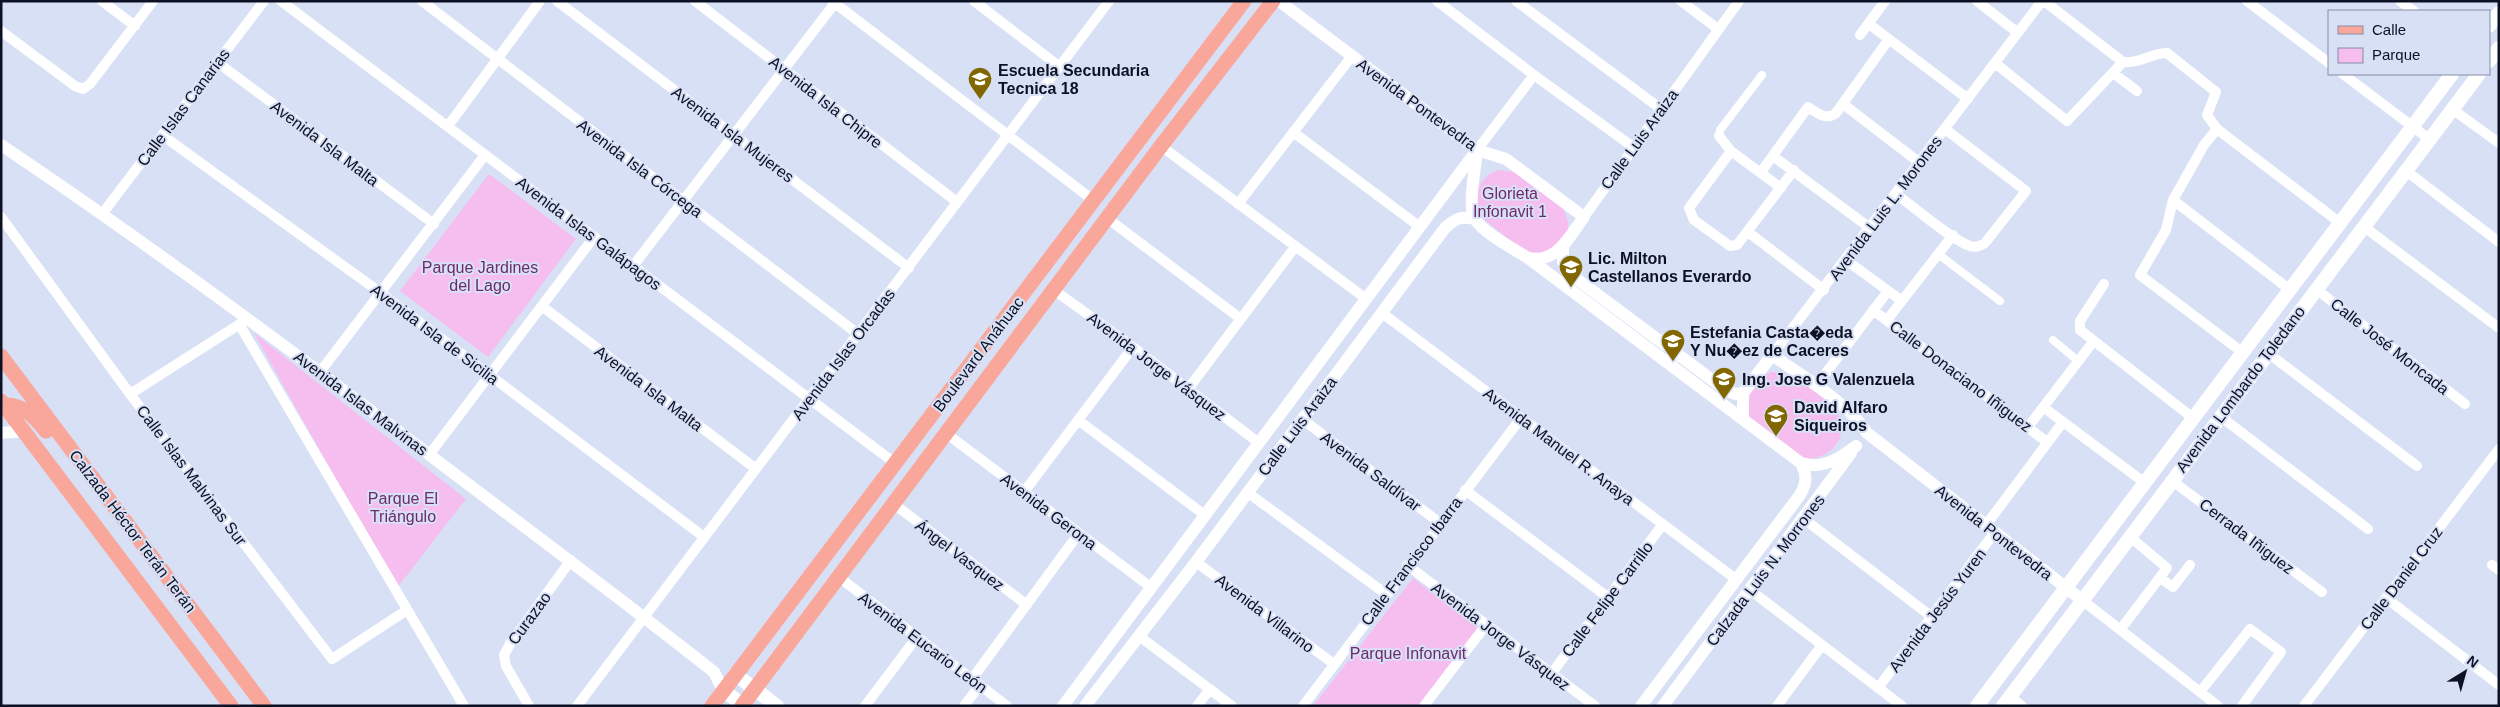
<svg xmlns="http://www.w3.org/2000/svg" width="2500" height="707" viewBox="0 0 2500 707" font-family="Arial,sans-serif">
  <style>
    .green { fill: #f6bdef }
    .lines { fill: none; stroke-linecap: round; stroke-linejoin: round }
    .pedestrian { stroke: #fff; stroke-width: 8 }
    .minor { stroke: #fff; stroke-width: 10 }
    .tertiary { stroke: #fff; stroke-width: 12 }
    .secondary { stroke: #fff; stroke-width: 14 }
    .primary { stroke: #f9a79b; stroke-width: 15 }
    .labels { text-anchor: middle; stroke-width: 4; stroke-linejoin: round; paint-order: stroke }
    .poi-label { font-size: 16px; font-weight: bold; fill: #0c1124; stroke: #d8e0f6; text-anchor: start }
    .street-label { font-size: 16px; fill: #0c1124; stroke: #d8e0f6 }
    .park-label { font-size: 16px; fill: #6d2b68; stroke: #d8e0f6 }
  </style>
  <rect width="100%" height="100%" fill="#d8e0f6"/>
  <!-- green -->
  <path class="green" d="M 1498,170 L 1517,172 L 1562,205 L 1568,221 L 1568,230 L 1556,249 L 1536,254 L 1522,250 L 1480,216 C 1471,198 1478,177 1498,170 Z
    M 489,174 L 576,239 L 488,357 L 400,291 Z
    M 254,333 L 466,499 L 397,588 Z
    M 1772,372 C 1792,372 1831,397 1839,416 C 1849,440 1828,460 1804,459 L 1749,417 C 1749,395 1747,379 1772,372 Z
    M 1413,578 L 1480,629 L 1423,706 L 1313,706 Z"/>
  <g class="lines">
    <!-- pedestrian -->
    <path class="pedestrian" d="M 1719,136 L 1720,130 L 1762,75
      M 1938,254 L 2000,301
      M 2053,340 L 2078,361"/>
    <!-- minor -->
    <path class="minor" d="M 102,1 L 135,26
      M 281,1 L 896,464
      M 422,1 L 858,334
      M 557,1 L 909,268
      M 695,1 L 957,202
      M 832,1 L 1093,200
      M 974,1 L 1060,67
      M 1437,1 L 1534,75 L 1633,147
      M 1516,1 L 1661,109
      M 1681,1 L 1718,29
      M 1977,1 L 2018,33
      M 2044,1 L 2123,62 C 2140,64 2151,53 2167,53 L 2216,92 L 2207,115 L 2217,129 L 2339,222
      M 2247,1 L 2329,63
      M 2400,1 L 2414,11
      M 1869,24 L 1968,99
      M 1,31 L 75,86 L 83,89 L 90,84 L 153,1
      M 1860,35 L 1885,1
      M 217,62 L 434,224
      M 1995,63 L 2067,121 L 2123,62
      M 2113,73 L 2137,91
      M 2343,74 L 2429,139
      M 1843,104 L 1920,163
      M 2452,109 L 2499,143
      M 448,126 L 540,1
      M 2217,129 L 2204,145 L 2173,200 L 2166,230 L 2140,275 L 2242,352
      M 1293,132 L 1420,227
      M 162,135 L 381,293 L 704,537
      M 1719,136 L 1731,151 L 1781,188
      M 1161,146 L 1365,298
      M 1477,150 L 1534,75
      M 1731,151 L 1689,208 L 1694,220 L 1730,246 L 1737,245 L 1794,170
      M 1773,156 L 1870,228
      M 2405,170 L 2499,242
      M 1761,172 L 1808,107 C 1817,113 1826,121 1836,113 L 1889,39
      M 1896,194 C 1914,207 1952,240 1970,246 C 1976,248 1980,246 1985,243 L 2026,191 L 1945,129
      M 2173,200 L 2289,289
      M 1238,204 L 1352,56
      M 102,214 L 264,1
      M 1,217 L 130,394 L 332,659 L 407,610
      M 1584,217 L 1739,1
      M 1107,218 L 1241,319
      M 2363,226 L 2499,328
      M 1748,232 L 1824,290
      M 1846,260 L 1902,301
      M 633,266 L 835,3
      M 2104,284 L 2080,321 L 2080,330 L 2193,418
      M 2316,289 L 2465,404
      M 1054,290 L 1133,347 L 1259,443
      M 543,307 L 756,469
      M 1873,310 L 2047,442
      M 1382,313 L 1737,580
      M 1887,320 L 1953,235
      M 239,324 L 464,706
      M 2268,353 L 2417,466
      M 1772,355 L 2042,1
      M 320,372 L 485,155
      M 1816,386 L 1888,291
      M 1188,389 L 1295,247
      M 130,394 L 243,322
      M 2043,407 L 2145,483
      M 2220,416 L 2368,529
      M 1302,419 L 1440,523
      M 1078,420 L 1206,516
      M 2028,427 L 2093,342
      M 947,434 L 1152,588
      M 429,455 L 594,237
      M 2171,480 L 2322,592
      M 1465,490 L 1609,598
      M 1024,492 L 1133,347
      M 1247,492 L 1386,594
      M 894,504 L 1027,605
      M 1804,519 L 1932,617
      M 1986,525 L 2063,422
      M 1196,562 L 1334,664
      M 1407,565 L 1595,706
      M 2492,565 L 2499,570
      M 840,578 L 1007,706
      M 2160,578 L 2173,587 L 2190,565
      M 1750,590 L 1902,706
      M 2386,598 L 2499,685
      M 2082,600 L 2218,706
      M 2120,630 L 2167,568 L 2129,536
      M 1139,636 L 1232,706
      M 1552,673 L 1663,524
      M 972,679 L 1079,533
      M 1878,688 L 1995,532
      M 2200,692 L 2250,629 L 2281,652 L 2242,706
      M 2010,696 L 2022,706
      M 529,706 L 506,666 L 504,655 L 510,644 L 571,560
      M 577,706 L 1109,1
      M 865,706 L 917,637
      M 964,706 L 980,685
      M 1197,706 L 1210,689
      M 1303,706 L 1521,418
      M 1424,706 L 1486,625
      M 1777,706 L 1822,645
      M 2304,706 L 2499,449"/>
    <!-- tertiary -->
    <path class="tertiary" d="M 1279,1 L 1477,150 L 1506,159 L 1584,217 C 1569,237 1557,264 1528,258
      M 1,145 C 147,243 287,347 427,453 C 523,526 619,597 714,672 L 723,690
      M 1477,150 C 1476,167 1467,204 1475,219 C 1483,233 1514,249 1528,258 L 1801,463 C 1822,470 1839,459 1856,446
      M 1563,247 L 1563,262 L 1570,274 L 1727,391 L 1735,394 L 1743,393
      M 1743,419 L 1743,393 L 1772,355 C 1798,373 1852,406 1866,432 L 2082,600
      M 1,433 L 25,431
      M 1063,706 L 1477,150
      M 1085,706 L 1196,562 L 1445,228 C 1456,218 1461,216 1475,219
      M 1641,706 L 1800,495 C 1807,483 1807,475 1801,463
      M 1663,706 L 1851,453"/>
    <!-- secondary -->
    <path class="secondary" d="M 2489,26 L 2499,13
      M 2489,61 L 2499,48
      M 735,674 L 777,706
      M 723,690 L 744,706
      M 1977,706 L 2452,74
      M 2003,706 L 2479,74"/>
    <!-- primary -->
    <path class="primary" d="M 1,356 L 264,706
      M 1,401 L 231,706
      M 4,405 C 23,404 35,417 46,431
      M 712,706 L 1244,1
      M 742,706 L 1161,146 L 1273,1"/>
  </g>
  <!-- icons -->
  <defs>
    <symbol id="school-pin" viewBox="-11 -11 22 30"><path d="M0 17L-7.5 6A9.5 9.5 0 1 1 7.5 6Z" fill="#826700" stroke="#d8e0f6"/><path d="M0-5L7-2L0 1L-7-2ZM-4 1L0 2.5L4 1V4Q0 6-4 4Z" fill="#fff"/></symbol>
  </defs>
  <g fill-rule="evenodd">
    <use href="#school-pin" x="966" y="65" width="28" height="38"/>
    <use href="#school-pin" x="1557" y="253" width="28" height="38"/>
    <use href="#school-pin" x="1659" y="327" width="28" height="38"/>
    <use href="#school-pin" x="1710" y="365" width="28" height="38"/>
    <use href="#school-pin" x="1762" y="402" width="28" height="38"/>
  </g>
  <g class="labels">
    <!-- poi labels -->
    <g class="poi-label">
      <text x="998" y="76">Escuela Secundaria<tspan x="998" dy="18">Tecnica 18</tspan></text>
      <text x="1588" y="264">Lic. Milton<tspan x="1588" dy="18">Castellanos Everardo</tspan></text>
      <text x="1690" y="338">Estefania Casta�eda<tspan x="1690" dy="18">Y Nu�ez de Caceres</tspan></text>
      <text x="1742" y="385">Ing. Jose G Valenzuela</text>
      <text x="1794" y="413">David Alfaro<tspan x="1794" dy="18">Siqueiros</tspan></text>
    </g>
    <!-- street labels -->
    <g class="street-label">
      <text transform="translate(826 102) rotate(38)" y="6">Avenida Isla Chipre</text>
      <text transform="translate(1417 104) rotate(36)" y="6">Avenida Pontevedra</text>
      <text transform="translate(183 107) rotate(-53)" y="6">Calle Islas Canarias</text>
      <text transform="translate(733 134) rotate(37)" y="6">Avenida Isla Mujeres</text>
      <text transform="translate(1639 139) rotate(-54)" y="6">Calle Luis Araiza</text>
      <text transform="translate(325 143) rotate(37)" y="6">Avenida Isla Malta</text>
      <text transform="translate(640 168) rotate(37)" y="6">Avenida Isla Córcega</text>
      <text transform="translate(1885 208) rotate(-53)" y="6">Avenida Luis L. Morones</text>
      <text transform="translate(589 233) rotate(37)" y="6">Avenida Islas Galápagos</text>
      <text transform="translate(435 334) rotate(37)" y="6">Avenida Isla de Sicilia</text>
      <text transform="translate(2390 346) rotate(38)" y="6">Calle José Moncada</text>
      <text transform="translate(843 354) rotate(-53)" y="6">Avenida Islas Orcadas</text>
      <text transform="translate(978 354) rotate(-53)" y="6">Boulevard Anáhuac</text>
      <text transform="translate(1157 366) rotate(37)" y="6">Avenida Jorge Vásquez</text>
      <text transform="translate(1961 376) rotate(37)" y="6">Calle Donaciano Iñiguez</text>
      <text transform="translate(649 388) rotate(37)" y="6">Avenida Isla Malta</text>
      <text transform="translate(2240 389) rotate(-53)" y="6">Avenida Lombardo Toledano</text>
      <text transform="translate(361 403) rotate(37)" y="6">Avenida Islas Malvinas</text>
      <text transform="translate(1297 426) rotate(-53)" y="6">Calle Luis Araiza</text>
      <text transform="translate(1559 446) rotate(37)" y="6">Avenida Manuel R. Anaya</text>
      <text transform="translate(1371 471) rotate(37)" y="6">Avenida Saldívar</text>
      <text transform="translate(192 475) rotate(53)" y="6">Calle Islas Malvinas Sur</text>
      <text transform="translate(1049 511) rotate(37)" y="6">Avenida Gerona</text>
      <text transform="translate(133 531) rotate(53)" y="6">Calzada Héctor Terán Terán</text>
      <text transform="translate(1994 532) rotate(38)" y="6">Avenida Pontevedra</text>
      <text transform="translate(2247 536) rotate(37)" y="6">Cerrada Iñiguez</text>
      <text transform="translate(960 555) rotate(37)" y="6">Ángel Vasquez</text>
      <text transform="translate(1411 561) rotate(-53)" y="6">Calle Francisco Ibarra</text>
      <text transform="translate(1765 570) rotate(-53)" y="6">Calzada Luis N. Morrones</text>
      <text transform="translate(2401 578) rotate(-53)" y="6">Calle Daniel Cruz</text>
      <text transform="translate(1607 599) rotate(-53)" y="6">Calle Felipe Carrillo</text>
      <text transform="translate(1937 610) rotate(-53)" y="6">Avenida Jesús Yuren</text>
      <text transform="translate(1265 613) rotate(37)" y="6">Avenida Villarino</text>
      <text transform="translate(529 618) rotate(-54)" y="6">Curazao</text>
      <text transform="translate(1501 636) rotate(37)" y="6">Avenida Jorge Vásquez</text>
      <text transform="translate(923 642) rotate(37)" y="6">Avenida Eucario León</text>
    </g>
    <!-- park labels -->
    <g class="park-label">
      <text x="1510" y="199">Glorieta<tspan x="1510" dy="18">Infonavit 1</tspan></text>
      <text x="480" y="273">Parque Jardines<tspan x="480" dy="18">del Lago</tspan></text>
      <text x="403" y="504">Parque El<tspan x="403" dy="18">Triángulo</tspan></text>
      <text x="1408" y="659">Parque Infonavit</text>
    </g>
  </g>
  <!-- border -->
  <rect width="2500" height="707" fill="none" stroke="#0c1124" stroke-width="5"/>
  <!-- legend -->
  <rect x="2328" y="10" width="162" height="65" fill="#d8e0f6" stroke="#868da2"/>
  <rect x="2338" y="26" width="25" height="8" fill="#f9a79b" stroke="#868da2"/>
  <text x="2372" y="35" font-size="15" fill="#0c1124">Calle</text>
  <rect x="2338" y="48" width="25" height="15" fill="#f6bdef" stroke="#868da2"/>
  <text x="2372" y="60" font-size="15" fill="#0c1124">Parque</text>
  <!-- north arrow -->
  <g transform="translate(2465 672) rotate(37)" stroke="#d8e0f6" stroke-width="4" paint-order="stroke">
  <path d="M0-4L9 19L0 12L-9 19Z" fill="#0c1124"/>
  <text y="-8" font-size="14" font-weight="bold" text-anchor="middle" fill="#0c1124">N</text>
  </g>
</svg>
